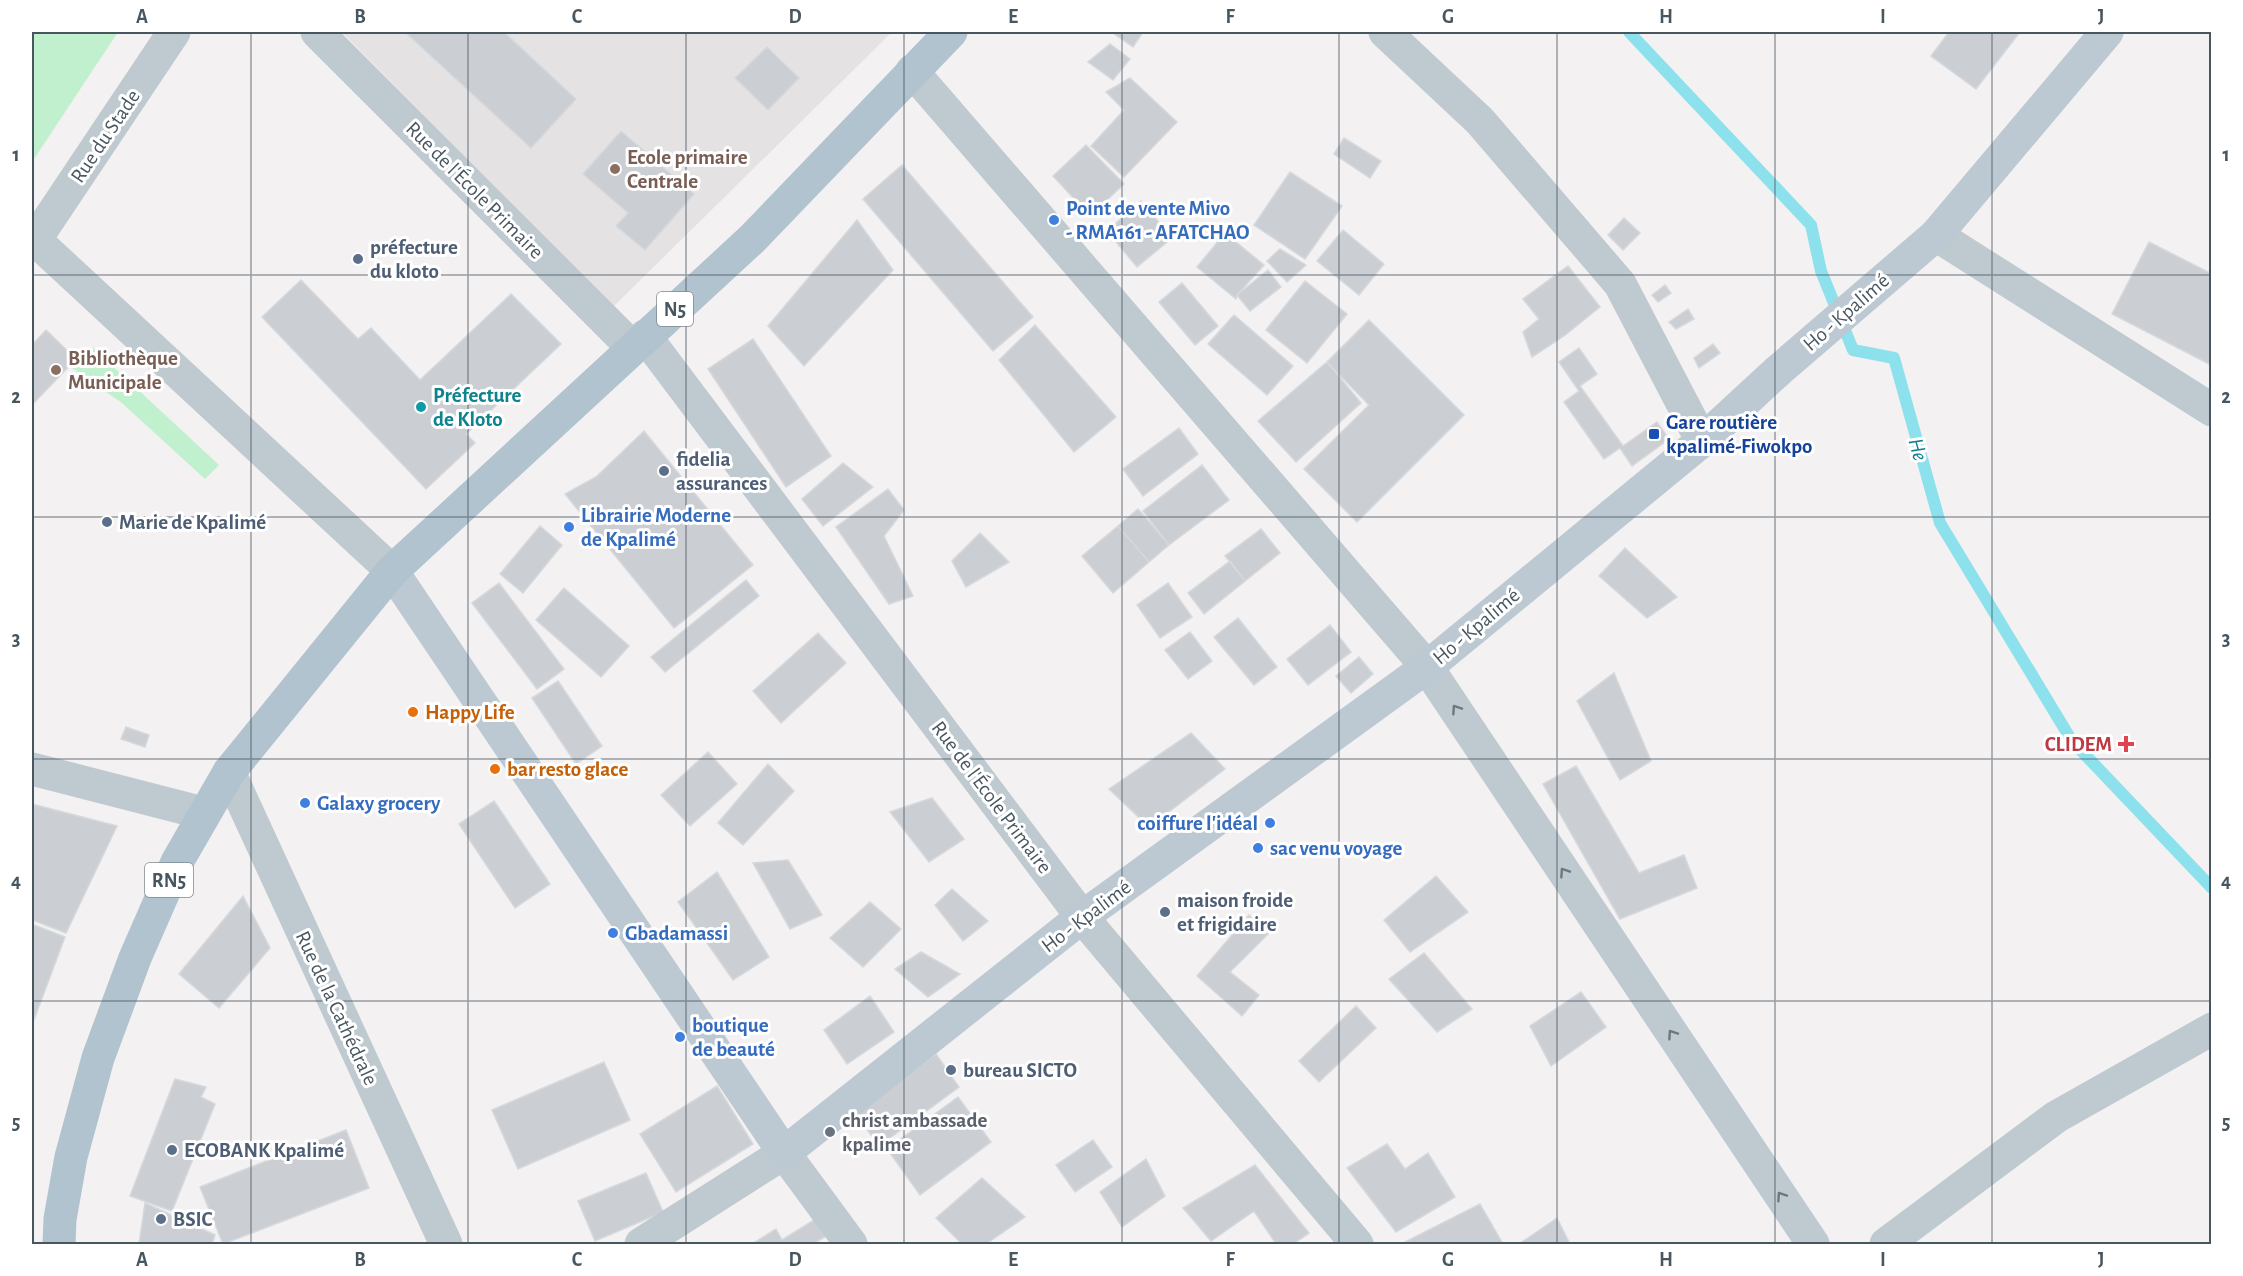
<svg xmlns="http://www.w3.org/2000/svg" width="2243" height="1276" viewBox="0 0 2243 1276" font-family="'Alegreya Sans',sans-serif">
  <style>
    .education { fill: #e4e2e3 }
    .green { fill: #c0f0ce }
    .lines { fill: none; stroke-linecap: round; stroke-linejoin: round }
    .stream { stroke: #8de1ed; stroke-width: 12 }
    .building { fill: #cbced3; stroke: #d5d8dc; stroke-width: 1.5 }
    .minor { stroke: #bfc9d0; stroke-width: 33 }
    .tertiary { stroke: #bfc9d0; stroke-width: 33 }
    .secondary { stroke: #bdc9d2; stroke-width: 33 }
    .primary { stroke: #b1c3cf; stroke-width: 33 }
    .oneway { stroke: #6c7881 }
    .grid { fill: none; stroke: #48565f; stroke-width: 1.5; stroke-opacity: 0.55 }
    .education-dot { fill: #8d6e63; stroke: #fff; stroke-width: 2 }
    .shop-dot { fill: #3f7fe0; stroke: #fff; stroke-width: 2 }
    .service-dot { fill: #5c6f8a; stroke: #fff; stroke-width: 2 }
    .culture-dot { fill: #0f9aa8; stroke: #fff; stroke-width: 2 }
    .transit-dot { fill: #1a4fb4; stroke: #fff; stroke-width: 2 }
    .food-dot { fill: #e8710a; stroke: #fff; stroke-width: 2 }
    .health-dot { fill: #e0444e; stroke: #fff; stroke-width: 2 }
    .worship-dot { fill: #6b7280; stroke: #fff; stroke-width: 2 }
    .labels { text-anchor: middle; stroke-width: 6; stroke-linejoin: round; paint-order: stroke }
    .shield { fill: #fff; stroke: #7f898f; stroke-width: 1.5 }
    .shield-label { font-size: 20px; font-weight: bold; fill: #48565f }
    .street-label { font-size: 21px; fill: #48565f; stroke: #fff }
    .education-label { font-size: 21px; font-weight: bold; fill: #785e54; stroke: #fff; text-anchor: start }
    .shop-label { font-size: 21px; font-weight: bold; fill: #366cbe; stroke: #fff; text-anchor: start }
    .service-label { font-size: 21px; font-weight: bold; fill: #4e5e75; stroke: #fff; text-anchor: start }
    .culture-label { font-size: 21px; font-weight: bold; fill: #0d838f; stroke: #fff; text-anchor: start }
    .transit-label { font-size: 21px; font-weight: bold; fill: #164399; stroke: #fff; text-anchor: start }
    .food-label { font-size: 21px; font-weight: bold; fill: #c56008; stroke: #fff; text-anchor: start }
    .health-label { font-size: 21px; font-weight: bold; fill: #be3a42; stroke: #fff; text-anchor: end }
    .worship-label { font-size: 21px; font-weight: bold; fill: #5b616d; stroke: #fff; text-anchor: start }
    .water-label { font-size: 22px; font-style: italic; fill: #0d7f8f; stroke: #fff }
    .neatline { fill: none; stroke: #48565f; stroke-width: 2 }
    .grid-label { font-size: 20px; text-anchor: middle; font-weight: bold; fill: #48565f }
  </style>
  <rect width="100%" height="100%" fill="#f3f1f1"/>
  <!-- education -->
  <path class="education" d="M 342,32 L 892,32 L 613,307 Z"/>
  <!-- green -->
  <path class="green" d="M 32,32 L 118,32 L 32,162 Z
    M 92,347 L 219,465 L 205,479 L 122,403 L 72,368 Z"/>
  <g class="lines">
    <!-- stream -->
    <path class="stream" d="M 1629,32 L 1811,225 L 1821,271 L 1853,350 L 1894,358 L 1940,523 L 2072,741 L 2212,888"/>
  </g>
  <!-- building -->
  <path class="building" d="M 405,32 L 504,32 L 576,99 L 531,148 Z
    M 1116,32 L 1143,32 L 1133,47 L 1113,33 Z
    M 1949,32 L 2020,32 L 1976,89 L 1931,56 Z
    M 1110,44 L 1130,59 L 1113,80 L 1088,62 Z
    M 767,47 L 799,78 L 768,110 L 735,78 Z
    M 1130,78 L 1177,122 L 1124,177 L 1091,146 L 1124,110 L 1106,92 Z
    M 621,131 L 694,194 L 645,250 L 616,226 L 628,213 L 583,174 Z
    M 1344,138 L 1381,161 L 1370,178 L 1334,154 Z
    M 1086,145 L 1124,184 L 1090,216 L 1053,176 Z
    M 902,165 L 1033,317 L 993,351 L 863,199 Z
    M 1290,172 L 1342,206 L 1305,259 L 1254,225 Z
    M 1141,201 L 1172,238 L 1137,267 L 1107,231 Z
    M 1624,218 L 1640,233 L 1623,250 L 1608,235 Z
    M 857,220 L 893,270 L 804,366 L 768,326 Z
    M 1343,230 L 1384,264 L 1359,295 L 1317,261 Z
    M 1225,233 L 1264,265 L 1237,295 L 1236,299 L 1197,267 Z
    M 2149,242 L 2212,274 L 2211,365 L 2112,314 Z
    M 1280,249 L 1306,265 L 1287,282 L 1267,261 Z
    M 1568,266 L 1600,307 L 1564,336 L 1532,357 L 1523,332 L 1539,319 L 1523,299 Z
    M 1268,270 L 1281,287 L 1250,311 L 1237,295 Z
    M 301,280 L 358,339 L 371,328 L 420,380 L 511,294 L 561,344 L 466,434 L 475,443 L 426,489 L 262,317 Z
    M 1305,281 L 1347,314 L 1307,363 L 1266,330 Z
    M 1182,283 L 1218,326 L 1195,345 L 1159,302 Z
    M 1665,285 L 1671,293 L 1658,302 L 1652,295 Z
    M 1688,309 L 1694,319 L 1676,329 L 1669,322 Z
    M 1234,315 L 1293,366 L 1267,395 L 1208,344 Z
    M 1369,320 L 1464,415 L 1357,522 L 1304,469 L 1369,405 L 1327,362 Z
    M 1035,325 L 1116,417 L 1074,452 L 999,360 Z
    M 46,330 L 76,359 L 32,405 L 32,345 Z
    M 753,339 L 831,456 L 786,487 L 708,369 Z
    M 1713,344 L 1720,353 L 1699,368 L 1694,358 Z
    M 1579,348 L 1597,374 L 1580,386 L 1623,446 L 1657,422 L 1669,439 L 1632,466 L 1620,448 L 1604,459 L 1564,402 L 1579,391 L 1559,362 Z
    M 1327,362 L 1361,403 L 1296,462 L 1258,421 Z
    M 1179,428 L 1198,454 L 1143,496 L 1123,469 Z
    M 644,431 L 753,565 L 674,628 L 565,494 L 596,477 Z
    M 843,463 L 873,487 L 823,526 L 802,499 Z
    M 1202,465 L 1229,500 L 1169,545 L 1143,511 Z
    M 888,489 L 904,510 L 884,536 L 913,596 L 889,604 L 836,527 Z
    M 1138,509 L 1169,545 L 1149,562 L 1118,526 Z
    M 540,526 L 562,545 L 523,593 L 500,574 Z
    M 1118,526 L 1149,562 L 1113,593 L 1082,556 Z
    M 1261,529 L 1280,553 L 1245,581 L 1225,556 Z
    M 980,533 L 1009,562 L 966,587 L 952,561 Z
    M 1625,548 L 1677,597 L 1647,618 L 1599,576 Z
    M 1230,561 L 1245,581 L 1204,614 L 1188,593 Z
    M 746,580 L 759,596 L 665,672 L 651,657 Z
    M 499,583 L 564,669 L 537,689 L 472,603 Z
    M 1168,583 L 1192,617 L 1160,638 L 1137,605 Z
    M 564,588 L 629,646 L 601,677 L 536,620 Z
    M 1238,618 L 1277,667 L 1254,685 L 1214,637 Z
    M 1330,625 L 1351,652 L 1308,685 L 1287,659 Z
    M 1190,632 L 1212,661 L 1188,679 L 1165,650 Z
    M 818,633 L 846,663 L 781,723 L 753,691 Z
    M 1359,657 L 1373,674 L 1351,693 L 1336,676 Z
    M 1614,673 L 1651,761 L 1620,780 L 1577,701 Z
    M 558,681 L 602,746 L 576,764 L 532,698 Z
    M 126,727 L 149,735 L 145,747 L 121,739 Z
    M 1191,733 L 1225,769 L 1149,827 L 1109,789 Z
    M 708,752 L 737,784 L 690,826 L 661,795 Z
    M 768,764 L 794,791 L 743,845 L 718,823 Z
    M 1576,766 L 1639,873 L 1684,855 L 1697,888 L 1620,919 L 1543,784 Z
    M 932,798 L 964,839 L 929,862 L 890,812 Z
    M 494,801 L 550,884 L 515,908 L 459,824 Z
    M 32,804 L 117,826 L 66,933 L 32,920 Z
    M 788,860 L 822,915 L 790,929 L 753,863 Z
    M 717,872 L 769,957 L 733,980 L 678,902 Z
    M 1436,876 L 1468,912 L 1410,952 L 1384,920 Z
    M 952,889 L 988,921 L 963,941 L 935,905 Z
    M 243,896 L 270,948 L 219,1008 L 179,974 Z
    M 870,902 L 901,929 L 863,967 L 830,938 Z
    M 1249,915 L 1268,934 L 1230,972 L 1259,995 L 1242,1016 L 1197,976 Z
    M 32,924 L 65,937 L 32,1025 Z
    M 921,952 L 960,974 L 928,997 L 895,969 Z
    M 1424,953 L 1472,1009 L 1437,1032 L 1389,979 Z
    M 1581,992 L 1606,1027 L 1551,1066 L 1530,1026 Z
    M 870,996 L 894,1032 L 847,1064 L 824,1030 Z
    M 1356,1006 L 1376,1028 L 1319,1082 L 1299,1061 Z
    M 936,1054 L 959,1087 L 879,1146 L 855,1113 Z
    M 604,1062 L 630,1120 L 518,1169 L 492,1110 Z
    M 175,1079 L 206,1087 L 201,1097 L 215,1104 L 172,1211 L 130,1196 Z
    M 717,1086 L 753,1144 L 676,1192 L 640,1134 Z
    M 958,1097 L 991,1142 L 920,1195 L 887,1149 Z
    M 346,1130 L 369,1188 L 223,1244 L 200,1187 Z
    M 1093,1140 L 1112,1167 L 1075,1192 L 1056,1165 Z
    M 1387,1144 L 1405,1169 L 1428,1153 L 1455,1197 L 1396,1232 L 1347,1168 Z
    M 1146,1159 L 1165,1196 L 1122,1227 L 1100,1192 Z
    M 1255,1165 L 1309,1233 L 1293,1244 L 1276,1244 L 1254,1211 L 1211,1241 L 1183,1208 Z
    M 646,1173 L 663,1212 L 595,1241 L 578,1201 Z
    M 982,1178 L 1025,1217 L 986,1244 L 962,1244 L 936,1218 Z
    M 145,1203 L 215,1235 L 212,1244 L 139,1244 Z
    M 1480,1204 L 1503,1244 L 1407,1244 L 1405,1242 Z
    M 825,1213 L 836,1230 L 813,1244 L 752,1244 L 776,1229 L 782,1240 Z
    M 1557,1218 L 1570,1244 L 1519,1244 Z"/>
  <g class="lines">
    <!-- minor -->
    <path class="minor" d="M 317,32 L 633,348
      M 1385,32 L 1480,121 L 1620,284 L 1702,441
      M 912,71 L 1427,667 L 1813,1244
      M 1936,235 L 2212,410
      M 35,240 L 174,32
      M 645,336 L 1082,917 L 1357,1244
      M 32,769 L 203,813
      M 229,772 L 446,1244
      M 641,1244 L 784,1153 L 851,1244
      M 1886,1244 L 2056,1117 L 2212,1029"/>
    <!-- tertiary -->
    <path class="tertiary" d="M 32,237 L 392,571"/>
    <!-- secondary -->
    <path class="secondary" d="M 392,571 L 784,1153 L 1082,917 L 1427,667 L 1702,441 L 1779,370 L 1936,235 L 2107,32"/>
    <!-- primary -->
    <path class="primary" d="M 59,1244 L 60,1219 L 71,1157 L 98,1058 L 135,958 L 177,862 L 229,772 L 392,571 L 752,239 L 951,32"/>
  </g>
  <!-- one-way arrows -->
  <defs><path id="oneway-chevron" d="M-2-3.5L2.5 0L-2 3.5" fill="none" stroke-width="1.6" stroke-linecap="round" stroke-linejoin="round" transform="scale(1.5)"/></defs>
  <g class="oneway">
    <use href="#oneway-chevron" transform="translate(1456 709) rotate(-124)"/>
    <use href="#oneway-chevron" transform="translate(1564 872) rotate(-124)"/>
    <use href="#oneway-chevron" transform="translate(1672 1034) rotate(-124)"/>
    <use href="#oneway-chevron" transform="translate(1781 1196) rotate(-124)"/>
  </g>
  <!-- grid -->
  <path class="grid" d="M 251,32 L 251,1244M 468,32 L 468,1244M 686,32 L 686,1244M 904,32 L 904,1244M 1122,32 L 1122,1244M 1339,32 L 1339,1244M 1557,32 L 1557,1244M 1775,32 L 1775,1244M 1992,32 L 1992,1244M 32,275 L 2212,275M 32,517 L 2212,517M 32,759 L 2212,759M 32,1001 L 2212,1001"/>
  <!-- markers -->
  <g class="education-dot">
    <circle cx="615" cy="169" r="6"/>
    <circle cx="56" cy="370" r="6"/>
  </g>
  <g class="shop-dot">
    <circle cx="1054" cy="220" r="6"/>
    <circle cx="569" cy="527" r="6"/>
    <circle cx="305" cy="803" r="6"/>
    <circle cx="1270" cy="823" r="6"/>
    <circle cx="1258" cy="848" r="6"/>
    <circle cx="613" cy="933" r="6"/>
    <circle cx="680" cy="1037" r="6"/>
  </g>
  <g class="service-dot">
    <circle cx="358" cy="259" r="6"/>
    <circle cx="664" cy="471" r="6"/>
    <circle cx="107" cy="522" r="6"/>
    <circle cx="1165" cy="912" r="6"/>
    <circle cx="951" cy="1070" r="6"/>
    <circle cx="172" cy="1150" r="6"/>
    <circle cx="161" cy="1219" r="6"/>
  </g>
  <circle class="culture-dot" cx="421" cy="407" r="6"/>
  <rect class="transit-dot" x="1648" y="428" width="12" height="12" rx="3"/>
  <g class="food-dot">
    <circle cx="413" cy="712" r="6"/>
    <circle cx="495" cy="769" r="6"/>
  </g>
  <path class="health-dot" d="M2123 735h6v6h6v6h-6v6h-6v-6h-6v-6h6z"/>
  <circle class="worship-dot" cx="830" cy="1132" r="6"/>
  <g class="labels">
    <!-- shield labels -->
    <g class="shield">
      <rect x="657" y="292" width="36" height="34" rx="4.5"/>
      <rect x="145" y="863" width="48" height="34" rx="4.5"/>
    </g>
    <g class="shield-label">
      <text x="675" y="316">N5</text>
      <text x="169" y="887">RN5</text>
    </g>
    <!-- street labels -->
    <g class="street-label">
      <text transform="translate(105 136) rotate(-56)" y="7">Rue du Stade</text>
      <text transform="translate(475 190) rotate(45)" y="7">Rue de l'École Primaire</text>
      <text transform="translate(1846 312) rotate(-41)" y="7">Ho - Kpalimé</text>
      <text transform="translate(1476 626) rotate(-40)" y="7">Ho - Kpalimé</text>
      <text transform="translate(992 797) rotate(53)" y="7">Rue de l'École Primaire</text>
      <text transform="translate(1086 916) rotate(-37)" y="7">Ho - Kpalimé</text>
      <text transform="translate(337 1008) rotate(65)" y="7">Rue de la Cathédrale</text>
    </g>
    <!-- education labels -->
    <g class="education-label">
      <text x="627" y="164">Ecole primaire<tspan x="627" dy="24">Centrale</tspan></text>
      <text x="68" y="365">Bibliothèque<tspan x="68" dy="24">Municipale</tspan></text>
    </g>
    <!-- shop labels -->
    <g class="shop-label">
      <text x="1066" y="215">Point de vente Mivo<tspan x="1066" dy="24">- RMA161 - AFATCHAO</tspan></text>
      <text x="581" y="522">Librairie Moderne<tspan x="581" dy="24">de Kpalimé</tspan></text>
      <text x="317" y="810">Galaxy grocery</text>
      <text x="1258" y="830" text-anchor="end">coiffure l'idéal</text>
      <text x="1270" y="855">sac venu voyage</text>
      <text x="625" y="940">Gbadamassi</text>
      <text x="692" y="1032">boutique<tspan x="692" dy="24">de beauté</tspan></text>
    </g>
    <!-- service labels -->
    <g class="service-label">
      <text x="370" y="254">préfecture<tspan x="370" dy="24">du kloto</tspan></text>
      <text x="676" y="466">fidelia<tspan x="676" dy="24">assurances</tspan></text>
      <text x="119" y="529">Marie de Kpalimé</text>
      <text x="1177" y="907">maison froide<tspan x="1177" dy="24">et frigidaire</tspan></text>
      <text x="963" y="1077">bureau SICTO</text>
      <text x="184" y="1157">ECOBANK Kpalimé</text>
      <text x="173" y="1226">BSIC</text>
    </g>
    <!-- culture labels -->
    <g class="culture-label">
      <text x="433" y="402">Préfecture<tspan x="433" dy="24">de Kloto</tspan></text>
    </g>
    <!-- transit labels -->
    <g class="transit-label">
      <text x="1666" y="429">Gare routière<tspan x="1666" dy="24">kpalimé-Fiwokpo</tspan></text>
    </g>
    <!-- food labels -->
    <g class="food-label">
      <text x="425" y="719">Happy Life</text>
      <text x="507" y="776">bar resto glace</text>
    </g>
    <!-- health labels -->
    <g class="health-label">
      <text x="2112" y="751">CLIDEM</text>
    </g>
    <!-- worship labels -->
    <g class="worship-label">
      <text x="842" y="1127">christ ambassade<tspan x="842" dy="24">kpalime</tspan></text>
    </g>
    <!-- water labels -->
    <g class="water-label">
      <text transform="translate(1919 449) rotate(74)" y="8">He</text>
    </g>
  </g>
  <!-- border -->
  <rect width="2243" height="1276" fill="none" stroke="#ffffff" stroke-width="66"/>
  <rect x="33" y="33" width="2177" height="1210" class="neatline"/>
  <g class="grid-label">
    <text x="142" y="23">A</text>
    <text x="360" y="23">B</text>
    <text x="577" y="23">C</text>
    <text x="795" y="23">D</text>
    <text x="1013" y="23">E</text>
    <text x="1230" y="23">F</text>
    <text x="1448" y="23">G</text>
    <text x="1666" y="23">H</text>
    <text x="1883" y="23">I</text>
    <text x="2101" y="23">J</text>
    <text x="16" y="161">1</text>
    <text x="2226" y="161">1</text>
    <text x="16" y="403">2</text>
    <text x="2226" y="403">2</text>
    <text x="16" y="645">3</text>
    <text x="2226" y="645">3</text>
    <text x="16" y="887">4</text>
    <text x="2226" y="887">4</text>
    <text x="16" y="1129">5</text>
    <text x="2226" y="1129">5</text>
    <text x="142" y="1266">A</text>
    <text x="360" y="1266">B</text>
    <text x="577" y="1266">C</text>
    <text x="795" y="1266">D</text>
    <text x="1013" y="1266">E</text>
    <text x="1230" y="1266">F</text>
    <text x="1448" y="1266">G</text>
    <text x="1666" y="1266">H</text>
    <text x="1883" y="1266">I</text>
    <text x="2101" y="1266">J</text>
  </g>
</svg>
